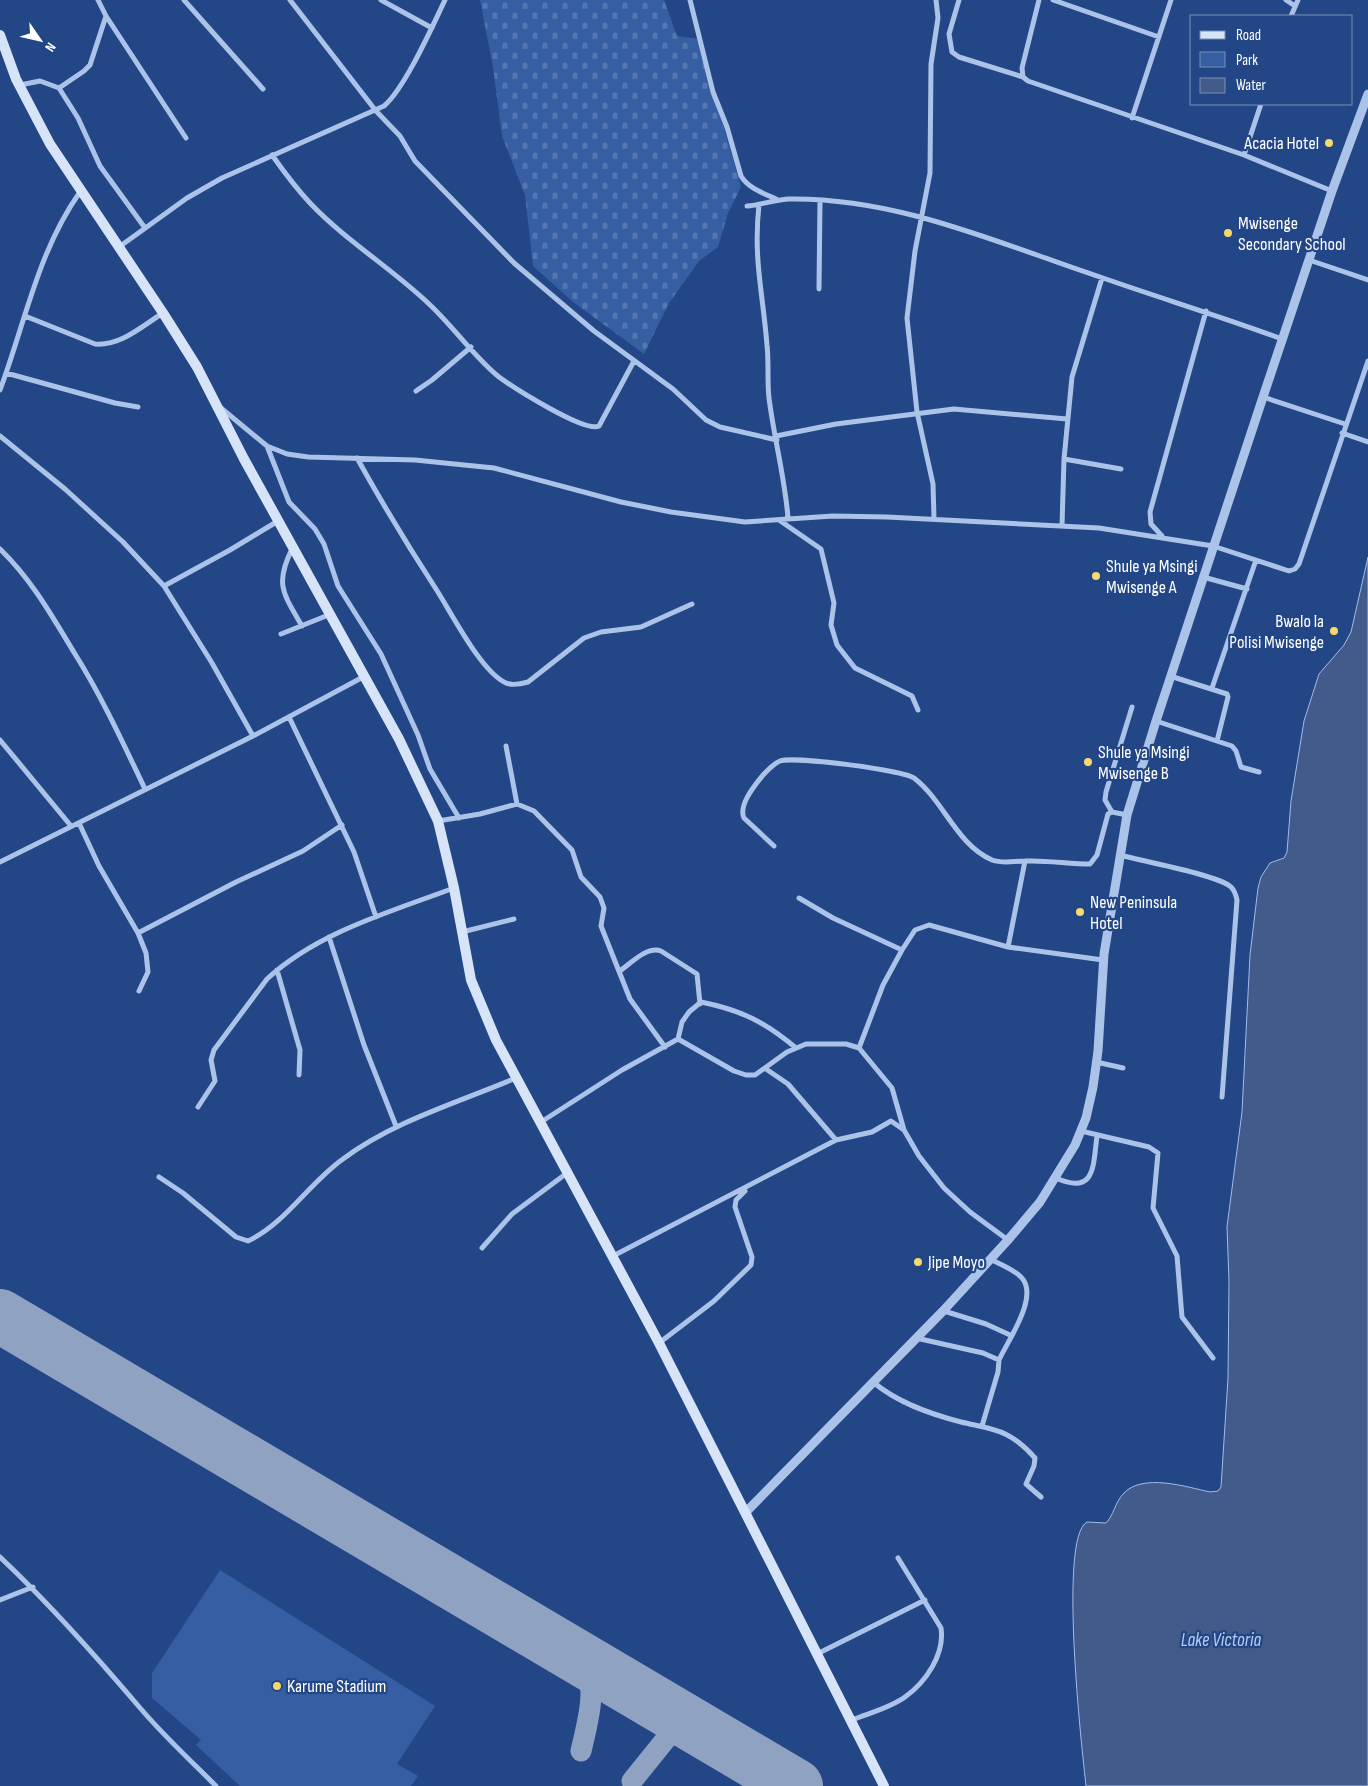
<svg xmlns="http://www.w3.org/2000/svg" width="1368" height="1786" viewBox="0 0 1368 1786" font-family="'Sofia Sans Condensed',sans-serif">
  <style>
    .cemetery { fill: url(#cemetery-stones) }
    .green { fill: #365fa3 }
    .water { fill: #425b8a; stroke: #a0bdea }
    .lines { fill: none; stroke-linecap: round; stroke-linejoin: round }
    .taxiway { stroke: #90a2c2; stroke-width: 21 }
    .runway { stroke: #90a2c2; stroke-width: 54 }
    .minor { stroke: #acc3e9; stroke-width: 5 }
    .tertiary { stroke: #acc3e9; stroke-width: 9 }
    .secondary { stroke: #d7e3f7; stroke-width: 10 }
    .poi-dot { fill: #f5d96e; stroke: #224686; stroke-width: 2 }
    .labels { text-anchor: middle; stroke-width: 4.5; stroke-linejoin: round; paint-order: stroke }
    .poi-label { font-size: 18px; fill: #fff; stroke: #224686; text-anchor: start }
    .water-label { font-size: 19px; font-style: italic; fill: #b8cdf1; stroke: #224686 }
  </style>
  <defs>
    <pattern id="cemetery-stones" width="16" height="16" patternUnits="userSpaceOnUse" patternTransform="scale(1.25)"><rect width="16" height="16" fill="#365fa3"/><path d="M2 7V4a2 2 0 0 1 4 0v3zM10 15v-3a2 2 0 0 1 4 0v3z" fill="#5477b1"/></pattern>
  </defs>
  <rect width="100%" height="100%" fill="#224686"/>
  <!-- cemetery -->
  <path class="cemetery" d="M 480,0 L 664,0 L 677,36 L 698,39 L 741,187 L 728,213 L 718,247 L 699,261 L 669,303 L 644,354 L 573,302 L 533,266 L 525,195 L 502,136 L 493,67 Z"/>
  <!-- green -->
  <path class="green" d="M 220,1570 L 435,1706 L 397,1764 L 418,1776 L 411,1786 L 240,1786 L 196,1745 L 201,1740 L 152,1698 L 152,1673 Z"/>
  <!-- water -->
  <path class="water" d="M 1368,557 L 1368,1786 L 1086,1786 C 1082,1750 1058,1537 1087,1522 L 1106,1523 C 1114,1515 1115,1502 1124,1493 C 1143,1473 1187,1487 1210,1492 L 1218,1491 L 1221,1487 L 1228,1378 L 1229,1281 L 1227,1227 L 1242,1112 L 1250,955 L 1258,888 L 1261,877 L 1270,863 L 1284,858 L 1287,852 L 1291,801 L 1304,721 L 1319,674 L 1344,645 L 1351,632 Z"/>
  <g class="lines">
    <!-- taxiway -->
    <path class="taxiway" d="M 581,1751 C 588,1721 596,1693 587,1663
      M 632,1781 L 682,1719"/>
    <!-- runway -->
    <path class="runway" d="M 0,1316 L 796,1786"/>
    <!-- minor -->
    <path class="minor" d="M 98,0 L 106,16 L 186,138
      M 184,0 L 263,89
      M 290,0 L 376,111 L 400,136 L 415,161 L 514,263 L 594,331 L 673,389 L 706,420 L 720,427 L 777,440
      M 381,0 L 432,28
      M 690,0 L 713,92 L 727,127 L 741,176 C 748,188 763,193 776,199
      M 959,0 L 949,34 L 952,52 L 959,57 L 1023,77
      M 1039,0 L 1022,68 L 1023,77 L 1028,81 L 1244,155 L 1332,191
      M 1053,0 L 1159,37
      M 1286,0 L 1295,6
      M 1291,16 L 1298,0
      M 20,85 L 40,81 L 59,88 L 78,118 L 100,166 L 145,228
      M 59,88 L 84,71 L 90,65 L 106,16
      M 1132,118 L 1171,0
      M 272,155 C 284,172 296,188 310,203 C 345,240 391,268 428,303 C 453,326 475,358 499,377 C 514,388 585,433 599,426 L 634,361
      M 1244,155 L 1261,104
      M 759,205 C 753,258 763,294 767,345 C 769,363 767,381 769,398 C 774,438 785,478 788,518
      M 747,206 C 761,205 773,200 788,199 C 898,197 1000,244 1103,278 C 1163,299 1223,317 1282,339
      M 119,247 L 187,198 L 222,178 L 384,106 C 405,88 432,27 445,0
      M 1309,260 L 1368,280
      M 819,289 L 820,201
      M 25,316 L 95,344 C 121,346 142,326 163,313
      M 6,373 L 115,403 L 138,407
      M 0,390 C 25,323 38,251 80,192
      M 416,391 L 432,380 L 471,347
      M 1263,397 L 1345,424
      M 221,408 L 267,446 L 287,454 L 308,457 L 415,460 L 494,468 L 621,502 L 671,512 L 745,522 L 833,516 L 887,517 L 1099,528 L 1213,546 L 1289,571 L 1295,569 L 1299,564 L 1368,361
      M 1342,433 L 1368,442
      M 0,436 L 65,489 L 123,542 L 164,586 L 212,663 L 253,736
      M 776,436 L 836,424 L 954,409 L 1067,419
      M 267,446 L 289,502 L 315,529 L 324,544 L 338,586 L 381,654 L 418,735 L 430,769 L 459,818
      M 357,458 C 382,503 408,546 436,589 C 451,612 481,672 506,683 C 513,686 521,684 528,682 L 584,638 L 601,632 L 641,627 L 692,604
      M 1064,459 L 1121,469
      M 934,518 L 933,484 L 917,412 L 907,318 L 915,251 L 930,173 L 931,64 L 938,18 L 936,0
      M 779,520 L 821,549 L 834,603 L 831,625 L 837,645 L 855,668 L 912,696 L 918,710
      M 1062,526 L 1064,459 L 1072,377 L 1102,278
      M 1162,536 L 1151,524 L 1150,512 L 1206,311
      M 293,547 C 274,584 283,593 302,626
      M 0,549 C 32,580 52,616 75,654 C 102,697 123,743 145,789
      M 1203,577 L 1247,589
      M 164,586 L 230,550 L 278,521
      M 281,634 L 331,614
      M 1170,676 L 1227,694 L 1228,697 L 1217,741
      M 1212,688 L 1256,560
      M 289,717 L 354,852 L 376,917
      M 1156,721 L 1232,746 L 1236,751 L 1241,767 L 1259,772
      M 0,740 L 71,826
      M 506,746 L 517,804
      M 1112,812 L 1105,800 L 1106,792 L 1132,707
      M 438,821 L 480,814 L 517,804 L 534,811 L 572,850 L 581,877 L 600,897 L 604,908 L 601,926 L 630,999 L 665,1047
      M 79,823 L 99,866 L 138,933 L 146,953 L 148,972 L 139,991
      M 774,846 L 744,818 C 738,805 755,785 763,775 C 768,770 773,764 780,761 C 794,756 903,770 914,778 C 944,801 956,844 992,860 C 1003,864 1014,861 1026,861 C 1047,860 1069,864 1090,864 L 1097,855 L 1108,814 L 1112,812 L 1127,815
      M 1120,855 C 1142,861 1218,875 1231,887 C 1235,891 1236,895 1237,900 L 1222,1097
      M 0,862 L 253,736 L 365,676
      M 799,898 L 833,918 L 902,950
      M 462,932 L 514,919
      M 138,933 L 236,882 L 303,851 L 342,825
      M 329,937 L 364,1045 L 396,1126
      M 1008,947 L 1025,861
      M 277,970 L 300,1050 L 299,1075
      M 620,971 C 631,963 647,946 661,951 L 697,974 L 700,1004
      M 678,1039 L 734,1071 L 746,1075 L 755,1075 L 787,1052 L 806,1044 L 846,1044 L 859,1048 L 892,1088 L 904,1130 L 919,1156 L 944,1188 L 970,1212 L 1008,1240
      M 859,1048 L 883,985 L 902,950 L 915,930 L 929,925 L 1008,947 L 1103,960
      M 1096,1062 L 1123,1068
      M 766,1069 L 788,1084 L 836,1140
      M 198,1107 L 215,1081 L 211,1060 L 214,1050 L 267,979 C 318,932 390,912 454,888
      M 541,1122 L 622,1070 L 678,1039 L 682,1022 L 689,1012 L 701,1002 C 741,1010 765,1022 796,1048
      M 1081,1131 L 1149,1147 L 1158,1153 L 1153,1208 L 1177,1256 L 1182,1317 L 1213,1358
      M 159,1177 L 183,1193 L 236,1237 L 248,1241 C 285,1224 309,1183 343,1159 C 394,1121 457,1103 516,1078
      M 1056,1178 C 1096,1196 1093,1165 1097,1136
      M 482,1248 L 512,1214 L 567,1173
      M 613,1256 L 836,1140 L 872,1132 L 891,1121 L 904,1130
      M 990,1259 C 1000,1264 1013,1269 1021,1277 C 1040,1296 1008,1340 999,1360
      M 944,1311 L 986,1324 L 1010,1335
      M 916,1338 L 983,1353 L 999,1360 L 998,1372 L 982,1426
      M 659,1343 L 714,1301 L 751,1265 L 752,1257 L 735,1207 L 736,1200 L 745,1191
      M 873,1382 C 898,1403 930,1414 961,1422 C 995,1430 1009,1429 1035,1458 L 1034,1466 L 1026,1484 L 1041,1497
      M 0,1557 C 51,1605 96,1656 141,1709 C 164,1736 191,1761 216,1786
      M 0,1600 L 33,1587
      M 817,1654 L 925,1600
      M 852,1720 C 869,1713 890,1708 905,1697 C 926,1682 945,1654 941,1628 L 898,1558"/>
    <!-- tertiary -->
    <path class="tertiary" d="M 746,1512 L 943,1311 L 1008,1240 L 1040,1202 L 1075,1145 L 1086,1118 L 1093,1087 L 1098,1051 L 1104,954 L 1127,815 L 1156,721 L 1263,397 L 1332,191 L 1368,94"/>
    <!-- secondary -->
    <path class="secondary" d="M 0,35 L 16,79 L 50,144 L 163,313 L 197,367 L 244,459 L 399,739 L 438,821 L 454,888 L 471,980 L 496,1040 L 659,1343 L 884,1786"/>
  </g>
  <!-- markers -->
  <g class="poi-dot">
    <circle cx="1329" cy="143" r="5"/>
    <circle cx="1228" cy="233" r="5"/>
    <circle cx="1096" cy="576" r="5"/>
    <circle cx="1334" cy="631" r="5"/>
    <circle cx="1088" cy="762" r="5"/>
    <circle cx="1080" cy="912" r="5"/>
    <circle cx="918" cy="1262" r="5"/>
    <circle cx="277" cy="1686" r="5"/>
  </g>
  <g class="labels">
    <!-- poi labels -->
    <g class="poi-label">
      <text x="1319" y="149" text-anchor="end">Acacia Hotel</text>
      <text x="1238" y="229">Mwisenge<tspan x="1238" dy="21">Secondary School</tspan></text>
      <text x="1106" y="572">Shule ya Msingi<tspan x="1106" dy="21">Mwisenge A</tspan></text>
      <text x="1324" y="627" text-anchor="end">Bwalo la<tspan x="1324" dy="21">Polisi Mwisenge</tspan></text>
      <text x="1098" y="758">Shule ya Msingi<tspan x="1098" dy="21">Mwisenge B</tspan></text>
      <text x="1090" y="908">New Peninsula<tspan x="1090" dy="21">Hotel</tspan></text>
      <text x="928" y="1268">Jipe Moyo</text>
      <text x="287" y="1692">Karume Stadium</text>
    </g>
    <!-- water labels -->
    <g class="water-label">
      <text x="1221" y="1646">Lake Victoria</text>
    </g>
  </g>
  <!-- legend -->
  <rect x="1190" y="15" width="162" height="90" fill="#224686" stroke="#7a90b6"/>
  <rect x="1200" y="31" width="25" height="8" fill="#d7e3f7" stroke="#7a90b6"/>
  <text x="1236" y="40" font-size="15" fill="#ffffff">Road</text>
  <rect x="1200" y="52" width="25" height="15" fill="#365fa3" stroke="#7a90b6"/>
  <text x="1236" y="65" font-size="15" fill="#ffffff">Park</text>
  <rect x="1200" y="78" width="25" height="15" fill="#425b8a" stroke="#7a90b6"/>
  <text x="1236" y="90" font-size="15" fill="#ffffff">Water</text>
  <!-- north arrow -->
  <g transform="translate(40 40) rotate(124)" stroke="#224686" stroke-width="4" paint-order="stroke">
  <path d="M0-4L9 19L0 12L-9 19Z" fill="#ffffff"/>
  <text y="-8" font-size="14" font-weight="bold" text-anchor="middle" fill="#ffffff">N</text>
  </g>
</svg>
